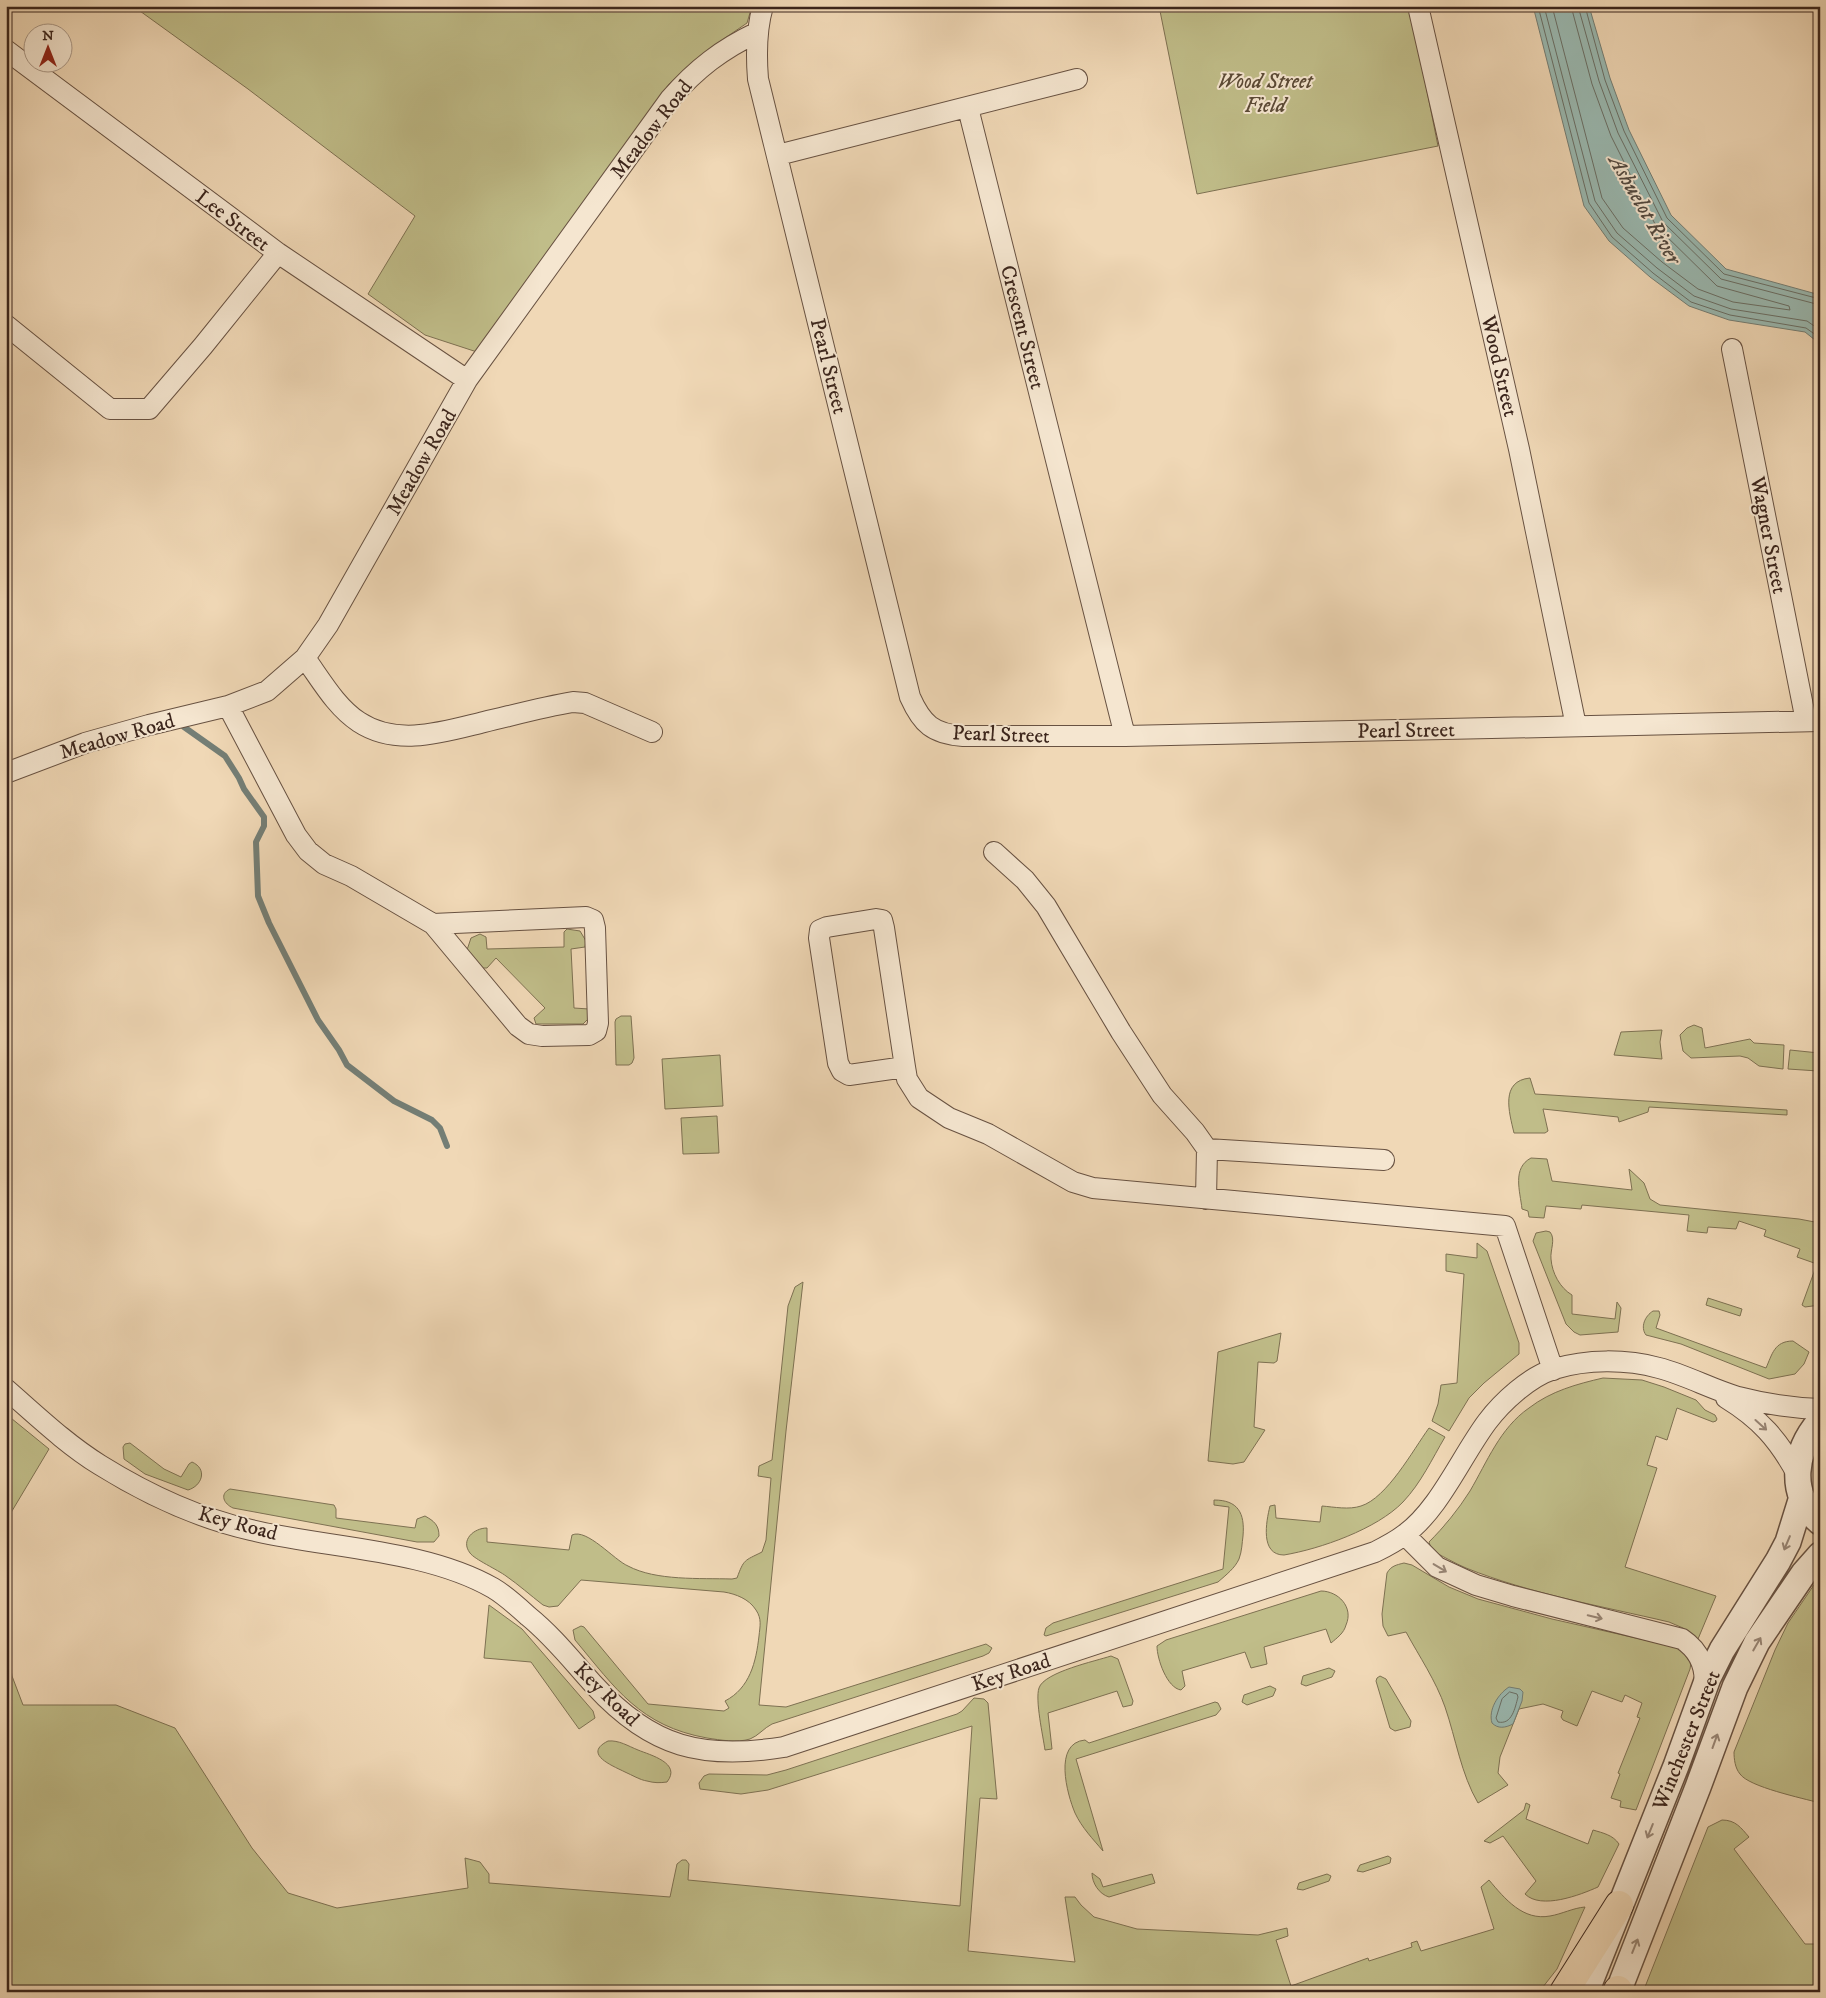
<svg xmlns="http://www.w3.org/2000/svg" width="1826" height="1998" viewBox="0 0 1826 1998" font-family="'IM FELL DW Pica',serif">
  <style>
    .green { fill: #c0bd89; stroke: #7e7152 }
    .water { fill: #9ab9b1; stroke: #747e75 }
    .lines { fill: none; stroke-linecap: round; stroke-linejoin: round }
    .shore { stroke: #6a6f66; stroke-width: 1 }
    .stream { stroke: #747e75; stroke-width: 6 }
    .minor-casing { stroke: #685242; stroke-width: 22 }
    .tertiary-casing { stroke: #685242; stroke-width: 28 }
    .trunk-casing { stroke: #3b251c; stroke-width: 30 }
    .minor { stroke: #f5e6d0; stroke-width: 20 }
    .tertiary { stroke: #f5e6d0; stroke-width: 25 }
    .trunk { stroke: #f0d8b6; stroke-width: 28 }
    .oneway { stroke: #988676 }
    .labels { text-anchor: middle; stroke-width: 4; stroke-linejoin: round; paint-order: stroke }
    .park-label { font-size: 21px; font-style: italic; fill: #5c4b37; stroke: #f5e6d0 }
    .street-label { font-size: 21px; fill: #3b251c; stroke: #f5e6d0 }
    .water-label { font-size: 22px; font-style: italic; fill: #534a41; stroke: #f5e6d0 }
  </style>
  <rect width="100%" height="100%" fill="#f0d8b6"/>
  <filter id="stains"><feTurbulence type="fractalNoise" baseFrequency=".004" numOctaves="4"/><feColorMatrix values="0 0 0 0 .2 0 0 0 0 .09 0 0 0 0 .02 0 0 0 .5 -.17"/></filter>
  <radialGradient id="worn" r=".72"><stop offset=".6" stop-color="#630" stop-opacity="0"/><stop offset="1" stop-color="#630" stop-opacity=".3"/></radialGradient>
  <!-- green -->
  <path class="green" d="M 133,6 L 752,6 L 747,23 L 709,49 L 669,84 L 477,352 L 425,335 L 368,294 L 415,216 L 248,89 Z
    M 1159,6 L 1410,6 L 1438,146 L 1197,194 Z
    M 567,929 L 580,931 L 586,941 L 585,947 L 571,949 L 574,1008 L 589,1009 L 590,1017 L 583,1024 L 536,1024 L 534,1018 L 545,1008 L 496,958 L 487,968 L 483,968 L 467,950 L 471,938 L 480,934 L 486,937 L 487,949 L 564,947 L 564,932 Z
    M 621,1016 L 631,1016 L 634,1058 L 632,1063 L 629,1065 L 616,1065 L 615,1022 L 616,1019 Z
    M 1694,1025 L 1702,1028 L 1705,1048 L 1750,1039 L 1754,1043 L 1784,1045 L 1783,1069 L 1759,1066 L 1748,1058 L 1740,1056 L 1691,1058 L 1683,1051 L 1680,1035 L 1687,1028 Z
    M 1662,1030 L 1660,1042 L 1662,1059 L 1614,1055 L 1621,1032 Z
    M 1790,1050 L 1819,1053 L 1818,1071 L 1788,1069 Z
    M 720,1055 L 723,1106 L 665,1109 L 662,1059 Z
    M 1530,1078 L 1535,1094 L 1787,1110 L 1787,1115 L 1649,1107 L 1648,1112 L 1619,1122 L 1618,1117 L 1543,1109 L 1548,1131 L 1545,1133 L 1514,1133 C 1509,1112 1500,1081 1530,1078 Z
    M 717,1116 L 719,1153 L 683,1154 L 681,1118 Z
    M 1531,1158 L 1547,1159 L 1552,1181 L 1632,1190 L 1629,1169 L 1644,1183 L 1650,1199 L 1660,1205 L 1799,1219 L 1820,1223 L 1820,1305 L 1805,1307 L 1802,1305 L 1817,1264 L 1797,1257 L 1800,1249 L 1764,1236 L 1766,1230 L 1739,1221 L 1736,1229 L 1708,1227 L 1707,1233 L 1687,1231 L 1689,1215 L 1582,1205 L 1581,1209 L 1546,1206 L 1544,1218 L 1529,1217 L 1528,1211 L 1522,1209 C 1520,1191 1512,1168 1531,1158 Z
    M 1546,1231 L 1550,1232 C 1556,1239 1550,1250 1551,1259 C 1552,1273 1560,1288 1572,1295 L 1572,1314 L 1615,1319 L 1617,1302 L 1621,1308 L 1618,1332 L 1580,1335 L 1574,1332 L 1566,1324 L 1533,1241 L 1536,1233 Z
    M 1477,1243 L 1487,1251 L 1519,1343 L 1519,1354 L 1484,1383 L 1469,1398 L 1449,1431 L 1432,1421 L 1438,1404 L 1441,1385 L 1457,1383 L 1464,1274 L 1446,1271 L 1446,1254 L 1477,1258 Z
    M 803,1282 L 786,1431 L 759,1705 L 786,1707 L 986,1644 L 992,1648 L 989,1653 L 983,1656 L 772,1724 C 764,1728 758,1736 750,1739 C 737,1743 720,1740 707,1738 C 640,1726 616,1689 575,1640 L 573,1630 L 581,1626 L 584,1627 L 648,1704 L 724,1711 L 729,1708 L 725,1701 C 750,1688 756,1662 759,1636 C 760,1626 762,1619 756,1610 C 749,1599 736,1594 724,1592 L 581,1580 L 558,1606 L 549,1607 L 543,1605 C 530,1595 519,1585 506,1576 C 498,1570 474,1559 470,1553 C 460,1540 474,1528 487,1528 L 487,1542 L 569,1550 L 572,1535 C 587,1528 614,1560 628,1566 C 656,1581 700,1578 732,1579 L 737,1578 C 744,1559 744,1561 762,1552 L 766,1540 L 771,1478 L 758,1476 L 759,1466 L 772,1460 L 788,1306 L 795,1287 Z
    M 1708,1298 L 1742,1309 L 1740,1316 L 1706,1305 Z
    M 1653,1311 L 1659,1311 L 1660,1315 L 1656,1328 L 1766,1368 C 1772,1355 1774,1341 1793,1341 L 1809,1352 L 1804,1364 L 1795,1374 L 1769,1379 L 1681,1344 L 1646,1335 C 1640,1327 1645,1316 1653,1311 Z
    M 1281,1333 L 1277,1361 L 1274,1363 L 1258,1362 L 1254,1427 L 1265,1430 L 1244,1462 L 1233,1464 L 1208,1461 L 1218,1352 Z
    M 1603,1378 L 1642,1380 L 1664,1387 L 1696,1400 L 1705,1410 L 1715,1415 L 1717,1419 L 1716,1421 L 1713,1422 L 1677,1408 L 1667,1440 L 1656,1436 L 1647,1465 L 1657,1468 L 1625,1567 L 1716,1596 L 1698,1639 L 1683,1628 L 1669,1622 C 1601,1606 1531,1594 1466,1568 C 1454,1563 1443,1556 1432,1551 L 1429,1542 C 1444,1527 1458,1510 1470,1491 C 1487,1462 1500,1428 1529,1408 C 1551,1391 1577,1384 1603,1378 Z
    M 6,1414 L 49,1449 L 9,1516 L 9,1566 L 6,1570 Z
    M 1429,1428 L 1445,1437 C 1432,1459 1421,1483 1403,1502 C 1377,1529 1320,1549 1284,1555 C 1260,1555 1266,1522 1270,1506 L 1275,1505 L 1276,1518 L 1320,1522 L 1322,1506 C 1334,1507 1349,1510 1361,1506 C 1387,1498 1413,1450 1429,1428 Z
    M 130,1443 L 164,1469 L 181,1477 L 189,1464 L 192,1462 C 208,1469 202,1486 188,1490 L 145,1474 L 124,1459 L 123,1447 L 125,1444 Z
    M 230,1489 L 334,1505 L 336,1509 L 336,1518 L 415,1528 L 417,1519 L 425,1516 C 434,1521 439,1525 439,1536 L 434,1542 L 417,1542 L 233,1508 C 224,1504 219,1494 230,1489 Z
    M 1214,1500 C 1238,1500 1245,1513 1243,1536 C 1242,1543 1242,1551 1239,1559 C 1235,1568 1226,1575 1218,1582 L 1046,1636 L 1044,1635 L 1046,1628 L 1053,1623 L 1223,1569 L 1229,1507 L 1214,1505 Z
    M 1404,1563 L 1412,1565 L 1449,1587 L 1478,1599 L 1552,1619 L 1680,1648 L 1691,1663 L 1690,1669 L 1636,1810 L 1620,1807 L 1621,1801 L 1611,1798 L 1620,1774 L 1618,1773 L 1640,1718 L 1637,1717 L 1642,1703 L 1625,1695 L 1622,1702 L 1592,1691 L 1577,1726 L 1563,1720 L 1561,1717 L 1563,1711 L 1543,1704 L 1519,1709 L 1500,1757 L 1498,1773 L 1508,1785 L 1478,1803 C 1461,1774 1456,1739 1445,1707 C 1436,1681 1419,1656 1406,1632 L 1388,1636 L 1383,1626 L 1382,1614 L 1387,1573 C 1391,1566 1396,1565 1404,1563 Z
    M 1820,1576 L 1820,1803 C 1802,1798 1749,1787 1740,1774 C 1735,1768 1734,1759 1734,1752 L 1775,1650 L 1788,1623 Z
    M 1321,1591 C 1338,1591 1354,1607 1346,1625 C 1344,1633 1337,1638 1331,1643 L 1326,1629 L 1264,1647 L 1267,1664 L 1251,1668 L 1245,1652 L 1182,1671 L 1185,1686 L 1181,1690 C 1167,1688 1157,1659 1157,1646 L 1166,1640 Z
    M 489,1605 L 522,1629 L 593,1711 L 595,1718 L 579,1729 L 531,1662 L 484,1658 Z
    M 6,1635 L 12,1676 L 23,1705 L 116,1705 L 175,1728 L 252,1848 L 288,1893 L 337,1908 L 468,1888 L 465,1858 L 480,1862 L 489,1874 L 489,1883 L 670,1897 L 677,1864 L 682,1860 L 686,1860 L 689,1864 L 688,1880 L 960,1906 L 972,1726 L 768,1790 L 741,1794 L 700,1789 L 699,1783 L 704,1776 L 709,1774 L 767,1775 L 786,1770 L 957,1714 L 962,1711 L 974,1698 L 984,1699 L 988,1703 L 997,1799 L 980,1798 L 968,1951 L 1075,1962 L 1065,1897 L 1075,1897 L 1081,1905 L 1094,1917 L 1137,1929 L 1258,1935 L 1287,1928 L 1288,1936 L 1276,1940 L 1291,1986 L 1368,1958 L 1369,1961 L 1412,1947 L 1411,1943 L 1417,1941 L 1421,1951 L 1494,1929 L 1481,1887 L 1489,1880 C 1505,1899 1523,1921 1550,1916 C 1562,1914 1573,1908 1585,1907 L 1557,1969 L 1539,1992 L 6,1992 Z
    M 1111,1656 L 1118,1659 L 1133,1701 L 1132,1705 L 1123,1707 L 1117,1691 L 1048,1713 L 1052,1749 L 1045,1750 C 1043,1736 1035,1700 1039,1688 C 1044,1672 1096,1661 1111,1656 Z
    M 1329,1668 L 1335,1671 L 1332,1677 L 1306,1686 L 1301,1684 L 1303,1676 Z
    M 1380,1676 L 1386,1679 L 1411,1721 L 1410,1727 L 1395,1731 L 1390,1728 L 1376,1681 L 1377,1678 Z
    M 1270,1686 L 1276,1689 L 1273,1696 L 1247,1705 L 1242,1702 L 1244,1695 Z
    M 1215,1702 L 1218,1703 L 1221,1709 L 1216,1715 L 1076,1759 L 1103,1851 C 1093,1839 1082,1828 1075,1813 C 1067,1794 1053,1743 1085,1740 L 1089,1743 Z
    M 608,1741 C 619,1740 628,1746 638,1750 C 650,1755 682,1763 667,1782 C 660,1783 654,1783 647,1781 C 640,1780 632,1775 625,1772 C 613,1766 582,1754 608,1741 Z
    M 1526,1803 L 1530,1805 L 1526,1819 L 1588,1844 L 1593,1830 C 1603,1833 1613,1835 1619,1844 L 1598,1887 C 1580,1895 1541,1910 1525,1894 L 1536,1881 L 1503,1836 L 1490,1843 L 1484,1841 L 1524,1810 Z
    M 1722,1820 C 1736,1820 1741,1828 1749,1837 L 1734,1849 L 1805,1944 L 1820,1944 L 1820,1992 L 1643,1992 L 1708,1827 Z
    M 1388,1856 L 1391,1858 L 1390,1863 L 1363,1872 L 1357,1871 L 1360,1865 Z
    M 1092,1873 L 1100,1879 L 1103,1887 L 1152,1874 L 1155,1883 L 1109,1897 C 1099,1894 1092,1883 1092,1873 Z
    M 1327,1874 L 1331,1876 L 1329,1881 L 1303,1890 L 1297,1889 L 1299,1883 Z"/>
  <!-- water -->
  <path class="water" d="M 1533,6 L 1589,6 L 1610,78 L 1629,130 L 1671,215 L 1726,269 L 1820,295 L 1820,344 L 1805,332 L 1729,320 L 1689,306 L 1650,277 L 1609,241 L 1584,206 Z
    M 1509,1687 L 1520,1689 L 1523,1692 L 1522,1701 L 1513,1724 C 1505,1728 1498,1729 1492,1723 C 1488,1710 1498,1694 1509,1687 Z"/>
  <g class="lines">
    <!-- shore -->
    <path class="shore" d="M 1538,6 L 1589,203 L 1612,237 L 1653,273 L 1691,302 L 1730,315 L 1806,328 L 1820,338
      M 1544,6 L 1595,201 L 1617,233 L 1657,268 L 1694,296 L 1731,309 L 1807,321 L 1820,330
      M 1552,6 L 1602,198 L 1623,228 L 1662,262 L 1698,289 L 1733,302 L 1790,310 L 1789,306 L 1717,286 L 1656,226 L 1611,136 L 1592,84 L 1571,6
      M 1578,6 L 1599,81 L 1618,133 L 1663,222 L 1721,279 L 1820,305
      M 1585,6 L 1605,80 L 1624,131 L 1667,218 L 1724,274 L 1820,299
      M 1510,1692 L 1517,1694 L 1518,1697 C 1515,1708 1512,1725 1498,1722 L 1496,1718 L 1502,1699 Z"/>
    <!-- stream -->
    <path class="stream" d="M 184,727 L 225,756 L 239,778 L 244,789 L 264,817 L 264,826 L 256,842 L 258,896 L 269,923 L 318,1020 L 339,1050 L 347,1065 L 394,1101 L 432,1120 L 440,1128 L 447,1146"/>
    <defs>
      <path id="minor" d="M 763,6 C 756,30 756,54 758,79 L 910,697 C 922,724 933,734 963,736 L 1125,736 L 1820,721
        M 1418,6 L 1519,449 L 1576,726
        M 6,50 L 278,253 L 467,380
        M 968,108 L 1125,736
        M 778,155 L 1077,79
        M 6,325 L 110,409 L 149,409 L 203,346 L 278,253
        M 1732,349 L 1806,721
        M 305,658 C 321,680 336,707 359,722 C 397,747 443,732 484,722 C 514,715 543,707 573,702 L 585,703 L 652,732
        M 228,706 L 296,835 L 308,851 L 324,864 L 351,876 L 433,924
        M 6,773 L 85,743 L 149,725 L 228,706 L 267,691 L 305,658 L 328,625 L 467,380 L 670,99 C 696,69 722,49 758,32
        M 994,852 L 1025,880 L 1046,906 L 1121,1032 L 1162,1095 L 1195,1132 L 1207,1149 L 1384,1160
        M 586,917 L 593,920 L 595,928 L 598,1023 L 596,1031 L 589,1035 L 542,1036 L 529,1034 L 518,1026 L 433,924 Z
        M 905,1067 L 849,1075 L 842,1071 L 838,1063 L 819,938 L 820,930 L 827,927 L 876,919 L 882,920 L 884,928 L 905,1067 L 907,1079 L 919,1098 L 949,1118 L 988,1134 L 1073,1182 L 1093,1188 L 1505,1226 L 1553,1370
        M 1206,1199 L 1207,1149
        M 6,1389 C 36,1415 66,1444 100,1465 C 145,1493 198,1518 251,1530 C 326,1548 425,1549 493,1588 C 505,1595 517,1606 528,1616 C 554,1637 573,1662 595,1686 C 652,1748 703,1760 784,1747 L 1375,1552 C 1385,1547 1395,1542 1404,1535 C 1439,1510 1461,1457 1487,1422 C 1502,1402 1529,1377 1554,1369 C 1587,1359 1626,1359 1659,1368 C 1686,1375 1711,1389 1738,1397 C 1765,1404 1792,1408 1820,1409
        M 1726,1398 C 1760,1419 1778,1439 1797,1474
        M 1405,1535 L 1437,1567 L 1476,1585 L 1513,1596 L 1682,1639 C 1700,1651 1707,1669 1704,1690"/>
      <path id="tertiary" d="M 1820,1421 C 1794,1451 1787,1494 1820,1522
        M 1586,1992 L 1676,1766 L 1708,1678 L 1722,1650 L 1778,1561 L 1788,1542 L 1802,1497
        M 1618,1992 L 1698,1787 L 1735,1687 L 1757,1642 L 1804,1573 L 1820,1555"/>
      <path id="trunk" d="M 1564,1992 L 1619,1905
        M 1618,1992 L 1618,1990"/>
    </defs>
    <!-- minor casing -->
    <use href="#minor" class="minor-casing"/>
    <!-- tertiary casing -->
    <use href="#tertiary" class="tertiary-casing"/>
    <!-- trunk casing -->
    <use href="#trunk" class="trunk-casing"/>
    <!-- minor -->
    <use href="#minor" class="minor"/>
    <!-- tertiary -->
    <use href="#tertiary" class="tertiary"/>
    <!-- trunk -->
    <use href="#trunk" class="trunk"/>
  </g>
  <!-- one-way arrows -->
  <defs><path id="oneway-shaft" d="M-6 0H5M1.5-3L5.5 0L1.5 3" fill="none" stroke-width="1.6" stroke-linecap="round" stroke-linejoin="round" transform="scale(1.25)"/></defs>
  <g class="oneway">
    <use href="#oneway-shaft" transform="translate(1761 1425) rotate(42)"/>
    <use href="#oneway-shaft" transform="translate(1787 1543) rotate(113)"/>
    <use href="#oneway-shaft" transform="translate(1440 1568) rotate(31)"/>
    <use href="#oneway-shaft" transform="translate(1595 1617) rotate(13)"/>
    <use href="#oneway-shaft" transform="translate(1757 1644) rotate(-60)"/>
    <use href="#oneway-shaft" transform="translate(1715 1741) rotate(-70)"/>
    <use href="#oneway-shaft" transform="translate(1650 1831) rotate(112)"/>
    <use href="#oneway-shaft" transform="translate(1635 1946) rotate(-68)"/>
  </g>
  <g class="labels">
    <!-- park labels -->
    <g class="park-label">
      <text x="1265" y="88">Wood Street<tspan x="1265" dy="24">Field</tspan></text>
    </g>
    <!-- street labels -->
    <g class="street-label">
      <text transform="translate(651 129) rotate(-52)" y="7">Meadow Road</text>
      <text transform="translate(233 220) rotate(37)" y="7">Lee Street</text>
      <text transform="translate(1023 327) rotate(76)" y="7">Crescent Street</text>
      <text transform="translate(829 366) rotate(76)" y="7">Pearl Street</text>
      <text transform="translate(1500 366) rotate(77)" y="7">Wood Street</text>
      <text transform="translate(421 462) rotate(-60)" y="7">Meadow Road</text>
      <text transform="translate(1769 535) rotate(79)" y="7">Wagner Street</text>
      <text transform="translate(1406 730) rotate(-1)" y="7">Pearl Street</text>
      <text transform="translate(1001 734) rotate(2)" y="7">Pearl Street</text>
      <text transform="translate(117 736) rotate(-16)" y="7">Meadow Road</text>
      <text transform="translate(238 1523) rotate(15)" y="7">Key Road</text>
      <text transform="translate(1011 1672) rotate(-18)" y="7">Key Road</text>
      <text transform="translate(607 1694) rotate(44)" y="7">Key Road</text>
      <text transform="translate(1686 1740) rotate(-68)" y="7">Winchester Street</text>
    </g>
    <!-- water labels -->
    <g class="water-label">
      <text transform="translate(1646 209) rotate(60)" y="8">Ashuelot River</text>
    </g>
  </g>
  <!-- margin -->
  <rect width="1826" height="1998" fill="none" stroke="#f0d8b6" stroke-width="25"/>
  <rect x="8" y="8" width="1811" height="1983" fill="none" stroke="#3b251c" stroke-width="2.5"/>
  <rect x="12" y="12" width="1801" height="1973" fill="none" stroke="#3b251c"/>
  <!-- north arrow -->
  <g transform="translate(48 48)"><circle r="24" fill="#f5e6d0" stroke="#ab9988"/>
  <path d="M0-4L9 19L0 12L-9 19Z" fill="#8f2418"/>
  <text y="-8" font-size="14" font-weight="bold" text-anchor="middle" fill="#3b251c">N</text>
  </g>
  <rect width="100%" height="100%" filter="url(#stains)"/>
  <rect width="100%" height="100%" fill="url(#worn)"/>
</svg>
